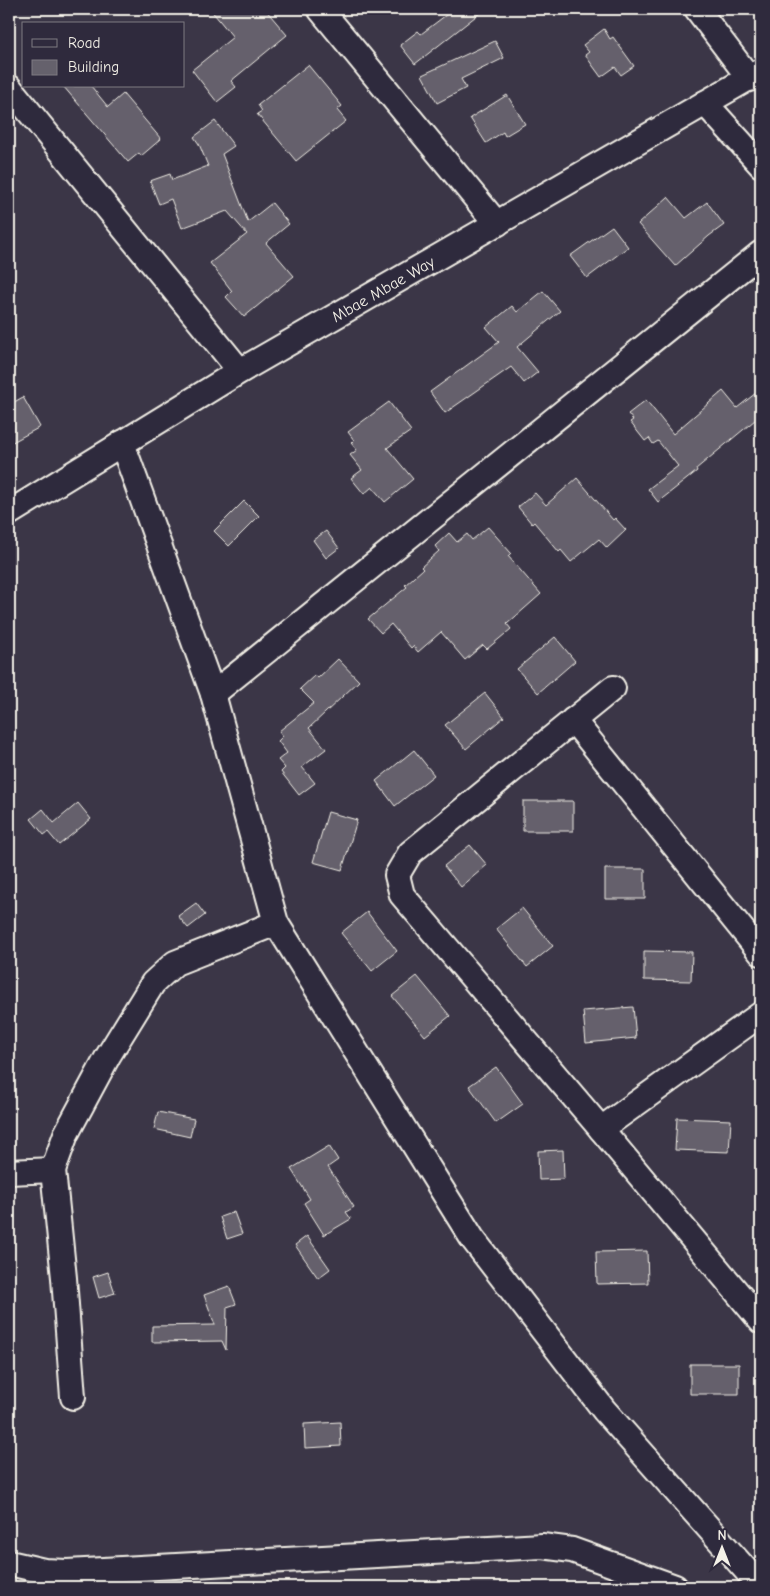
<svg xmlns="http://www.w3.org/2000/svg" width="770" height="1596" viewBox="0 0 770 1596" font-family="'Comic Neue',sans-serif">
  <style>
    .building { fill: #65616c; stroke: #f4f1e8 }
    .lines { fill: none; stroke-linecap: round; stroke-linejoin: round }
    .minor-casing { stroke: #f4f1e8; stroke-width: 28 }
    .minor { stroke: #2f2a3d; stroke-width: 24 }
    .labels { text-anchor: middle; stroke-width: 4; stroke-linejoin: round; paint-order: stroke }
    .street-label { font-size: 16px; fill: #f4f1e8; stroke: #2f2a3d }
  </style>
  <rect width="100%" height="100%" fill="#3b3647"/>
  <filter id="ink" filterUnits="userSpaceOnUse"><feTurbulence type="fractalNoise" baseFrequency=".02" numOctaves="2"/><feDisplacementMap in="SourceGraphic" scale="10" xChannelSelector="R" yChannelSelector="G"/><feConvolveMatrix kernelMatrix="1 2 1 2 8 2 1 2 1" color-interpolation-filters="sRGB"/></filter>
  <g filter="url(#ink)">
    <!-- building -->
    <path class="building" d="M 210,9 L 265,9 L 287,35 L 231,81 L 236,87 L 217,102 L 192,70 L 233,37 Z
      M 454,9 L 485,9 L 415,64 L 400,45 L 418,31 L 421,34 Z
      M 604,29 L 610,39 L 613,37 L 634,66 L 621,75 L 615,67 L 601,77 L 585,55 L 589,52 L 583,45 Z
      M 495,41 L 504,58 L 461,79 L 466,88 L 437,103 L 422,75 Z
      M 308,65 L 342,106 L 337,110 L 346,121 L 296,161 L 257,114 L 262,111 L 258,105 Z
      M 63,86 L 91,86 L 108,107 L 123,94 L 161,139 L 141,156 L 139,153 L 128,162 Z
      M 507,95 L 525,124 L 505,136 L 503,132 L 486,143 L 470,118 Z
      M 215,121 L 234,146 L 222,154 L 248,222 L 272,203 L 289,224 L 266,243 L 294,276 L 244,317 L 226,297 L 232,291 L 210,263 L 247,234 L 227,211 L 182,228 L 171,199 L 159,204 L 150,181 L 170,174 L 172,180 L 208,166 L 199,144 L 194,137 Z
      M 668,197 L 686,218 L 707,202 L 724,225 L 709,236 L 675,266 L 638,224 Z
      M 612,226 L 628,247 L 587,278 L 570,256 Z
      M 543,291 L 560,311 L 517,347 L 538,372 L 524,383 L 511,367 L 445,413 L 430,392 L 499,342 L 486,327 L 512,306 L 517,312 Z
      M 761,389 L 761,415 L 696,469 L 697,471 L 658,502 L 648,489 L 678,466 L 658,441 L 653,444 L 649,438 L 645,441 L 630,422 L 633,420 L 628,414 L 646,400 L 673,434 L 723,391 L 737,408 Z
      M 23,397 L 40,427 L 9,444 L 9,405 Z
      M 389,402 L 411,431 L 387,448 L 413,479 L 385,502 L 372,487 L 364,494 L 351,478 L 362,470 L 350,455 L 357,450 L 351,443 L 354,440 L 348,432 Z
      M 577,478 L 613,520 L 615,518 L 626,530 L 607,548 L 599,539 L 571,562 L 561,550 L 559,552 L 534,522 L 532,524 L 518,507 L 535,493 L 546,505 Z
      M 244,501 L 259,516 L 229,546 L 214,531 Z
      M 488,527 L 511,553 L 508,556 L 541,594 L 507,624 L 511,629 L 487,649 L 483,645 L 465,660 L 441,632 L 418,652 L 413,646 L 411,648 L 391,624 L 381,633 L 368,619 L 407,587 L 405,585 L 423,569 L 421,567 L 439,551 L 435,546 L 449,533 L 457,542 L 467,534 L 472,540 Z
      M 326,531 L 339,548 L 326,558 L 313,540 Z
      M 555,637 L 575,661 L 538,693 L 517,669 Z
      M 338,659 L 359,681 L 309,728 L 326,749 L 302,767 L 315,783 L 299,795 L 281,772 L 285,768 L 278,760 L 287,753 L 278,741 L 283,736 L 279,731 L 314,703 L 300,689 L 315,675 L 318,678 Z
      M 485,693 L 504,717 L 466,749 L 445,725 Z
      M 414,750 L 434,775 L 395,806 L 376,781 Z
      M 523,801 L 573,801 L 573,831 L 523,831 Z
      M 78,803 L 91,819 L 59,845 L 48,832 L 44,835 L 31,819 L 43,809 L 54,823 Z
      M 328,812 L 357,820 L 342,870 L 313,862 Z
      M 470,845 L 487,865 L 461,887 L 444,866 Z
      M 605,869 L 645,869 L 645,899 L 605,899 Z
      M 196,903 L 205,915 L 188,928 L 178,916 Z
      M 522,908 L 553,946 L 527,967 L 496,929 Z
      M 367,912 L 397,951 L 372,971 L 341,933 Z
      M 644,951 L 692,952 L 691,981 L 644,980 Z
      M 417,976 L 450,1016 L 425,1036 L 392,996 Z
      M 633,1007 L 636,1038 L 586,1043 L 583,1011 Z
      M 496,1067 L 523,1104 L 496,1123 L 469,1086 Z
      M 158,1112 L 194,1119 L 190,1137 L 154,1129 Z
      M 677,1118 L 731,1120 L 729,1152 L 675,1150 Z
      M 329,1146 L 338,1160 L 328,1167 L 354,1207 L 346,1212 L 351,1219 L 324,1235 L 304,1203 L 310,1199 L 291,1169 Z
      M 563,1150 L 564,1179 L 539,1180 L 538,1151 Z
      M 234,1212 L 242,1234 L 227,1239 L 220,1217 Z
      M 307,1236 L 330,1269 L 318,1278 L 295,1245 Z
      M 647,1251 L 648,1283 L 597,1284 L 596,1252 Z
      M 108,1272 L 115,1293 L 99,1298 L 93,1277 Z
      M 229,1286 L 236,1304 L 227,1307 L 226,1350 L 222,1341 L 152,1342 L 152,1326 L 215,1325 L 204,1295 Z
      M 690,1364 L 739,1364 L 739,1394 L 690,1394 Z
      M 340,1422 L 341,1446 L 305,1448 L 304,1424 Z"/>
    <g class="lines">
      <defs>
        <g id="minor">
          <path d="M 320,9 L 497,224"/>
          <path d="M 697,9 L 750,79"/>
          <path d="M 9,87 L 240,371"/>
          <path d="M 705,103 L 761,165"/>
          <path d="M 122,443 L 213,694 L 276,923 L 472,1238 L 604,1410 L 761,1587"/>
          <path id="s1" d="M 9,513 L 240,371 L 761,71"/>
          <path d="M 613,688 L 410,853 L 397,875 L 402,895 L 601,1129 L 761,1321"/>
          <path d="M 213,694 L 761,253"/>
          <path d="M 573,720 L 761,953"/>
          <path d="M 601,1129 L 761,1014"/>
          <path d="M 53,1170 L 64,1278 L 73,1397"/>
          <path d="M 9,1172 L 53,1170 L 66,1134 L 108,1056 L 153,983 L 175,963 L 276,923"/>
          <path d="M 9,1563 L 44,1571 L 67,1572 L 542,1546 L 572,1550 L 675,1587"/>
        </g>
      </defs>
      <!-- minor casing -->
      <use href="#minor" class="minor-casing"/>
      <!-- minor -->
      <use href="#minor" class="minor"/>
    </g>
  </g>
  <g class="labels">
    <!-- street labels -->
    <g class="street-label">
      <text dy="6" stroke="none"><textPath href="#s1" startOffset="436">Mbae Mbae Way</textPath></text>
    </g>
  </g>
  <!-- margin -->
  <rect width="770" height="1596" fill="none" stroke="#2f2a3d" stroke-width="30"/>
  <rect x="15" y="15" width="740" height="1566" fill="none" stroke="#f4f1e8" stroke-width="2" filter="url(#ink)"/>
  <!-- legend -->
  <rect x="22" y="22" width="162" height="65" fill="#2f2a3d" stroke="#7e7a81"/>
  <rect x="32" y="39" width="25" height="8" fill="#2f2a3d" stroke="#7e7a81"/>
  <text x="68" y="48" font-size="15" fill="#f4f1e8">Road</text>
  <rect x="32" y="60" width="25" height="15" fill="#65616c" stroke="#7e7a81"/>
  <text x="68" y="72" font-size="15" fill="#f4f1e8">Building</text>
  <!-- north arrow -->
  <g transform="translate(722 1548)" stroke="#2f2a3d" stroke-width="4" paint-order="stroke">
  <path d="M0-4L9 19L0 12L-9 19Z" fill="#f4f1e8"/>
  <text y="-8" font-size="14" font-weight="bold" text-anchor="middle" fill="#f4f1e8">N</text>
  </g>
</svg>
